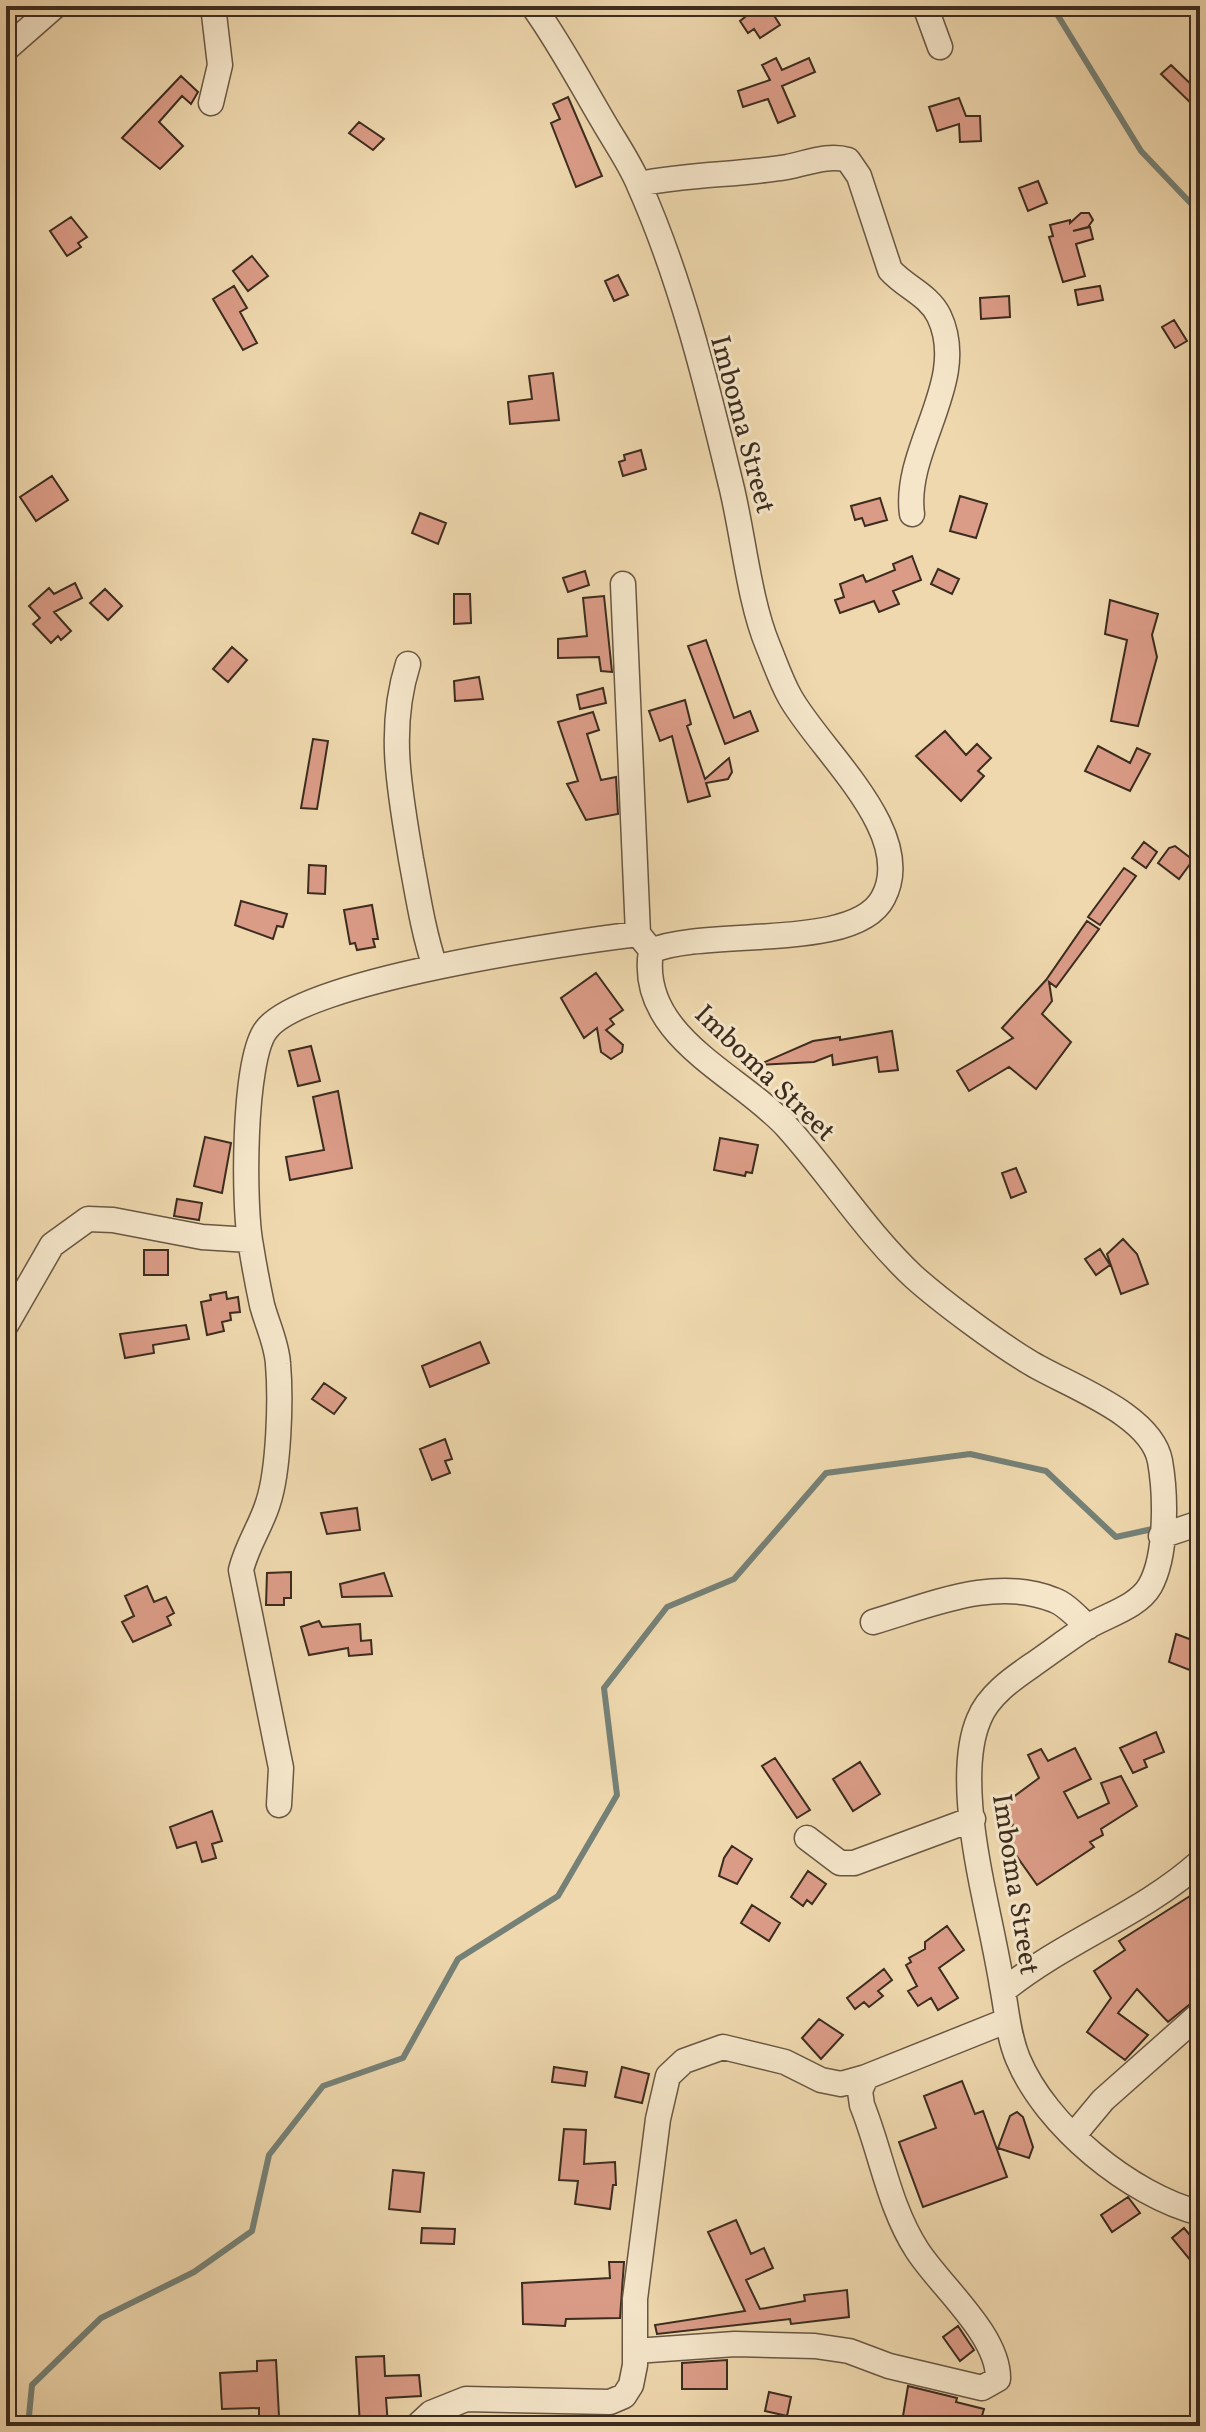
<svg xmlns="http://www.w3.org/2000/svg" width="1206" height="2432" viewBox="0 0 1206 2432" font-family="Vollkorn,serif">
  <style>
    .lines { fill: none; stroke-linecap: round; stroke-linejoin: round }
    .stream { stroke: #758177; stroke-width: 6 }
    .building { fill: #db9c87; stroke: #3c2c1f; stroke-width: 2 }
    .minor-casing { stroke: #695743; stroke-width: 27 }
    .minor { stroke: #f5e6ca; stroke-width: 24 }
    .labels { text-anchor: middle; stroke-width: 6; stroke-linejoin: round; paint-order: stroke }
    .street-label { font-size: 28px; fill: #3c2c1f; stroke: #f5e6ca }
  </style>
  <rect width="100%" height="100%" fill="#efd8ae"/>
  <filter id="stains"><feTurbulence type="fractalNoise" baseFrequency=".0025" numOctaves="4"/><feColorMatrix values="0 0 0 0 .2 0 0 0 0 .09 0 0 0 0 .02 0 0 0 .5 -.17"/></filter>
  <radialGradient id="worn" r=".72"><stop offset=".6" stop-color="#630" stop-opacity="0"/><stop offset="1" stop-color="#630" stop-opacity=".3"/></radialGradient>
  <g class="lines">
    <!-- stream -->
    <path class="stream" d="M 1052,6 L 1141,151 L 1200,213
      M 28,2426 L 32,2385 L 101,2318 L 194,2272 L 252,2231 L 269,2155 L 323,2086 L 403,2058 L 458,1959 L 558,1896 L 617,1795 L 604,1688 L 667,1607 L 734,1579 L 826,1473 L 970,1454 L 1046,1471 L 1116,1537 L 1157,1528"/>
  </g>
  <!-- building -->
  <path class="building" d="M 738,6 L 768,6 L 780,25 L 760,38 L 754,29 L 748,33 L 740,21 L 745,17 Z
    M 776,58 L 782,70 L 809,58 L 815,72 L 782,86 L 795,116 L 778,123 L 768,99 L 743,107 L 738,91 L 770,80 L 762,65 Z
    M 1171,65 L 1200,93 L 1200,112 L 1161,74 Z
    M 181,76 L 198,92 L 191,104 L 182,96 L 159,122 L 183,146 L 160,169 L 122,138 Z
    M 568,97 L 602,176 L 576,187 L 551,123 L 560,119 L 553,104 Z
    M 959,98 L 966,116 L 980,116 L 981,141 L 960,142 L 959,124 L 937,131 L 929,107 Z
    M 359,122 L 384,139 L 373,150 L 349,133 Z
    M 1038,181 L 1047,203 L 1028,211 L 1019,188 Z
    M 1081,213 L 1089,213 L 1093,220 L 1088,227 L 1073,231 L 1090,227 L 1093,239 L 1076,244 L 1085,276 L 1063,282 L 1049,237 L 1053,236 L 1050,225 L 1070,220 L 1070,223 Z
    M 71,217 L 87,237 L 78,243 L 81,247 L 67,256 L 50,231 Z
    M 252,256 L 268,276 L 248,291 L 233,271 Z
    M 618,275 L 628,295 L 614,301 L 605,281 Z
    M 234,286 L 247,308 L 240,312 L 257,343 L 243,350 L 213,299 Z
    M 1100,286 L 1103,300 L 1078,305 L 1075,290 Z
    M 1009,296 L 1010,317 L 981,319 L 980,298 Z
    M 1174,320 L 1187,341 L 1175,348 L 1162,327 Z
    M 553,373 L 559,420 L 510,424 L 508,402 L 532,399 L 529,376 Z
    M 641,450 L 646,469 L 623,476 L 619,462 L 625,460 L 624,455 Z
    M 52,476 L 68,500 L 36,521 L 20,497 Z
    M 960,496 L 987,504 L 976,538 L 950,531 Z
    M 880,498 L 887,520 L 865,526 L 862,518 L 855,520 L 851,506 Z
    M 420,513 L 446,523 L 438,544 L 412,533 Z
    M 912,556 L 921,580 L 893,591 L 899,604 L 879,612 L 874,601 L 840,613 L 835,600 L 844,597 L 840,584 L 863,575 L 866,582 L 895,570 L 893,564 Z
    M 938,569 L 959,579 L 952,594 L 931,584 Z
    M 585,571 L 589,585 L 568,592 L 563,578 Z
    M 75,583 L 82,598 L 54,612 L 71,631 L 61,640 L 58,636 L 51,643 L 33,624 L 40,618 L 29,606 L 49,588 L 54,594 Z
    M 105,589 L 122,606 L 108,620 L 90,603 Z
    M 454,594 L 470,594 L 471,623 L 454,624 Z
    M 604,596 L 612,672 L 601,671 L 599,657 L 558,658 L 558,639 L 587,636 L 583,598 Z
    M 1110,600 L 1158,614 L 1152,635 L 1157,657 L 1138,726 L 1111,721 L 1127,640 L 1105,634 Z
    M 706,640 L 734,718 L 750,711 L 758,731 L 725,744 L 688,646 Z
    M 232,647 L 247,660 L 228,682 L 213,669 Z
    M 479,677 L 483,699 L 455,701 L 454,681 Z
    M 603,688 L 606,703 L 580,709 L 577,695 Z
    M 685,700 L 691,724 L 687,726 L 705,779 L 729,758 L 732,772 L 728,779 L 706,783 L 710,796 L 688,802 L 672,736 L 660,741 L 649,711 Z
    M 593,712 L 599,730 L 587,734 L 601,780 L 616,777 L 618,814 L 586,820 L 567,784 L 578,781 L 558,722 Z
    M 945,731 L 966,755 L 977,744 L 991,758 L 978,771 L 984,776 L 961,801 L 916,756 Z
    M 313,739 L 328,741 L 317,809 L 301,808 Z
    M 1098,746 L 1130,763 L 1137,748 L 1150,754 L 1130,791 L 1085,771 Z
    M 1144,842 L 1157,852 L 1146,868 L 1132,858 Z
    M 1175,846 L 1193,860 L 1179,879 L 1158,863 L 1169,848 Z
    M 309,865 L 326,866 L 325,894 L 308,893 Z
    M 1124,868 L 1136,876 L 1100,925 L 1088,917 Z
    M 241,901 L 287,914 L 283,927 L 277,926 L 273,939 L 235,925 Z
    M 372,905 L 378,939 L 373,939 L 375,947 L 357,950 L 355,943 L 350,944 L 344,910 Z
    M 1087,921 L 1099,929 L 1056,987 L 1049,982 L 1052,1001 L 1042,1014 L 1071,1042 L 1036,1089 L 1009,1067 L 969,1091 L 957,1071 L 1013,1038 L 1002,1028 L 1046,980 Z
    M 596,973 L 623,1010 L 610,1019 L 614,1024 L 606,1030 L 623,1045 L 622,1052 L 611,1059 L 601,1052 L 597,1028 L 584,1038 L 561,998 Z
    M 892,1031 L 898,1070 L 879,1072 L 877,1057 L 833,1065 L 832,1055 L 814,1062 L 758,1065 L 813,1041 L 840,1037 L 840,1040 Z
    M 311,1046 L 320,1081 L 298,1086 L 289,1051 Z
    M 338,1091 L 352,1168 L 290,1180 L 286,1157 L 324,1150 L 313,1097 Z
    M 205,1137 L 231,1143 L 222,1193 L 194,1186 Z
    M 720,1138 L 758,1145 L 752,1173 L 746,1172 L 745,1176 L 714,1170 Z
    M 1016,1168 L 1026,1192 L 1011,1198 L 1002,1173 Z
    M 177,1199 L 202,1203 L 199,1220 L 174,1216 Z
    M 1123,1239 L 1137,1254 L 1148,1284 L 1121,1294 L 1107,1254 Z
    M 1100,1249 L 1110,1265 L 1096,1275 L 1085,1259 Z
    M 144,1250 L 168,1250 L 168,1275 L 144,1275 Z
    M 226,1292 L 227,1299 L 238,1297 L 240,1312 L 230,1313 L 231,1320 L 222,1322 L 224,1331 L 207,1335 L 201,1302 L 211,1300 L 210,1295 Z
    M 186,1325 L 189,1339 L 153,1345 L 154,1353 L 125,1358 L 120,1334 Z
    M 480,1342 L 489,1363 L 430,1387 L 422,1366 Z
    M 324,1383 L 346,1398 L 334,1414 L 312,1399 Z
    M 445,1439 L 452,1459 L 445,1461 L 450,1473 L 432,1480 L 420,1449 Z
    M 357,1508 L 360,1530 L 327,1534 L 321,1513 Z
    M 291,1572 L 291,1598 L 284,1598 L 284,1605 L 266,1605 L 267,1573 Z
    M 384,1573 L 392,1596 L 342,1597 L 340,1584 Z
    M 147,1586 L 154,1602 L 166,1597 L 174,1613 L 167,1617 L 171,1625 L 133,1642 L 122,1622 L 134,1616 L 125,1596 Z
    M 319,1621 L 322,1627 L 360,1624 L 361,1641 L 371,1640 L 372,1654 L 349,1656 L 348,1648 L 309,1655 L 301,1627 Z
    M 1176,1634 L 1200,1643 L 1200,1674 L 1169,1662 Z
    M 1156,1732 L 1164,1752 L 1144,1760 L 1147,1767 L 1133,1773 L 1120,1748 Z
    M 1075,1748 L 1091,1779 L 1064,1792 L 1078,1818 L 1109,1803 L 1101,1783 L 1121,1776 L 1137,1806 L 1101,1829 L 1103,1835 L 1090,1842 L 1094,1847 L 1037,1885 L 1001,1834 L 1013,1825 L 1000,1807 L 1039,1778 L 1028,1755 L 1041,1749 L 1048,1761 Z
    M 775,1758 L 810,1810 L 797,1818 L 762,1766 Z
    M 860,1762 L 880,1794 L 853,1811 L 833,1779 Z
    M 212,1811 L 222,1841 L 212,1844 L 216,1858 L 202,1862 L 196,1842 L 177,1848 L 170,1827 Z
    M 732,1846 L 752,1859 L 737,1884 L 719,1876 L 724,1858 Z
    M 808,1871 L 826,1884 L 812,1904 L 807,1900 L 803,1906 L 791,1897 Z
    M 1190,1896 L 1200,1911 L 1200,1996 L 1168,2022 L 1137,1989 L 1118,2013 L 1148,2035 L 1125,2060 L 1087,2032 L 1111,1998 L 1094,1971 L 1125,1950 L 1119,1941 Z
    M 752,1905 L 780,1923 L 769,1941 L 741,1923 Z
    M 947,1926 L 964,1950 L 939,1968 L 958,1998 L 938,2010 L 931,1998 L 918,2006 L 908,1991 L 917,1986 L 906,1965 L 911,1962 L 909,1958 L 925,1949 L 925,1942 Z
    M 884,1969 L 892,1980 L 878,1991 L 883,1996 L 869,2007 L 864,2002 L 855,2009 L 847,1998 Z
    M 819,2019 L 843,2035 L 821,2059 L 802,2038 Z
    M 554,2067 L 587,2072 L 585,2086 L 552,2082 Z
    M 622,2067 L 649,2074 L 642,2103 L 615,2097 Z
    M 962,2081 L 975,2114 L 983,2111 L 1007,2177 L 923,2207 L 899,2142 L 936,2128 L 924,2096 Z
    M 1017,2112 L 1023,2117 L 1033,2147 L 1029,2158 L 998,2148 L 1010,2116 Z
    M 564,2129 L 586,2130 L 584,2164 L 615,2162 L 616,2185 L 613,2185 L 610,2209 L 575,2204 L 578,2181 L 559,2180 Z
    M 393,2170 L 424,2173 L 420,2212 L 389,2209 Z
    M 1128,2197 L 1140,2213 L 1112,2232 L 1101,2215 Z
    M 736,2220 L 751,2254 L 764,2248 L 773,2268 L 746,2280 L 760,2309 L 805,2301 L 804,2295 L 847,2290 L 849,2317 L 791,2324 L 790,2319 L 657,2334 L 655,2325 L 745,2311 L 708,2232 Z
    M 422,2228 L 455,2229 L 454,2244 L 421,2243 Z
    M 1184,2228 L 1200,2247 L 1200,2272 L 1172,2238 Z
    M 609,2262 L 624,2262 L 620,2318 L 566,2319 L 565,2326 L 523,2324 L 522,2283 L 610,2278 Z
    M 958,2326 L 974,2350 L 960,2361 L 943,2337 Z
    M 384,2356 L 385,2376 L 419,2375 L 421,2396 L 386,2398 L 388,2426 L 360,2426 L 356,2357 Z
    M 276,2360 L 279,2416 L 259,2417 L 259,2408 L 222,2409 L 220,2373 L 257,2371 L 257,2361 Z
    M 727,2360 L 727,2389 L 682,2389 L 682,2363 Z
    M 908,2386 L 957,2398 L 956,2402 L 984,2409 L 979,2426 L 925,2426 L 902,2422 Z
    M 769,2392 L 791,2397 L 787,2416 L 765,2411 Z"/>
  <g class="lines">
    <defs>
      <path id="minor" d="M 533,6 C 559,42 580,82 603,121 C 615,142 630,163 639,185 C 681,279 707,385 731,485 C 743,533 749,601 768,646 C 775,663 781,681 790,697 C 820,751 918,833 883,898 C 855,952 707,927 651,951
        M 925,6 L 940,47
        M 6,49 L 55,6
        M 211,103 L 220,65 L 213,6
        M 639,184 C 688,174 738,175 787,167 C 808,163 828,154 848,160 L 859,176 L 890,270 C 905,287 929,295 939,316 C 970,381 903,448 912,514
        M 623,584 L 638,934 L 647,945
        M 408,664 C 387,730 400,792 411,859 C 418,896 423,931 435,967
        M 651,951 C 637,1037 741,1075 788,1128 C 831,1176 867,1233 914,1277 C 942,1302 996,1342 1029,1362 C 1066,1385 1151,1413 1160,1461 C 1166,1495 1167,1556 1150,1586 C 1138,1607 1107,1615 1087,1627 C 1068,1639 1050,1653 1031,1666 C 1012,1679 988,1696 979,1719 C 959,1765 974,1847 984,1895 C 990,1925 997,1955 1002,1986 C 1007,2011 1008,2035 1018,2059 C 1046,2126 1130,2195 1200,2213
        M 6,1325 L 52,1245 L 88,1219 L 113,1220 L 202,1237 L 250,1240
        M 1161,1536 L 1200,1523
        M 873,1622 C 931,1605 995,1576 1054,1600 C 1066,1604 1078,1618 1088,1627
        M 279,1805 L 281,1768 L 241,1570 C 247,1545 261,1526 268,1503 C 279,1470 281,1399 278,1364 C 277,1344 267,1324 262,1305 C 258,1286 254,1265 251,1246 C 243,1207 243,1060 266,1030 C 302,980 571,942 638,934
        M 807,1838 L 840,1863 L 854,1863 L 973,1819
        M 1003,1991 C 1064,1941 1141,1915 1200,1862
        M 1073,2136 L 1103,2100 L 1200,2014
        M 635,2351 L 735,2344 L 815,2346 L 849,2351 L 889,2366 L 982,2388 L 998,2379 C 999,2335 940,2286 917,2250 C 889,2207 881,2152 862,2105 L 860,2091 L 866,2077
        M 417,2426 L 431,2413 L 466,2399 L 610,2402 L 624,2396 L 631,2385 L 635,2365 L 635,2299 L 658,2119 L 668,2076 L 684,2061 L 723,2047 L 785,2062 L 821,2080 L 841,2084 L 866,2077 L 1006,2021"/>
    </defs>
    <!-- minor casing -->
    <use href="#minor" class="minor-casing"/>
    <!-- minor -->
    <use href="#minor" class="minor"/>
  </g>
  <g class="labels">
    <!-- street labels -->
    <g class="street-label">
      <text transform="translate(744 424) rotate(75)" y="10">Imboma Street</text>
      <text transform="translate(766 1072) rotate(44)" y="10">Imboma Street</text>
      <text transform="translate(1017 1884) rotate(81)" y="10">Imboma Street</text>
    </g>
  </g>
  <!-- margin -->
  <rect width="1206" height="2432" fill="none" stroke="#efd8ae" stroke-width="32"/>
  <rect x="8" y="8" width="1190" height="2416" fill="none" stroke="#3c2c1f" stroke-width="4"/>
  <rect x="16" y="16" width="1174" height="2400" fill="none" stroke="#3c2c1f" stroke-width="2"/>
  <rect width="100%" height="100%" filter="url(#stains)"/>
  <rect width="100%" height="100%" fill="url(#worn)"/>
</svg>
